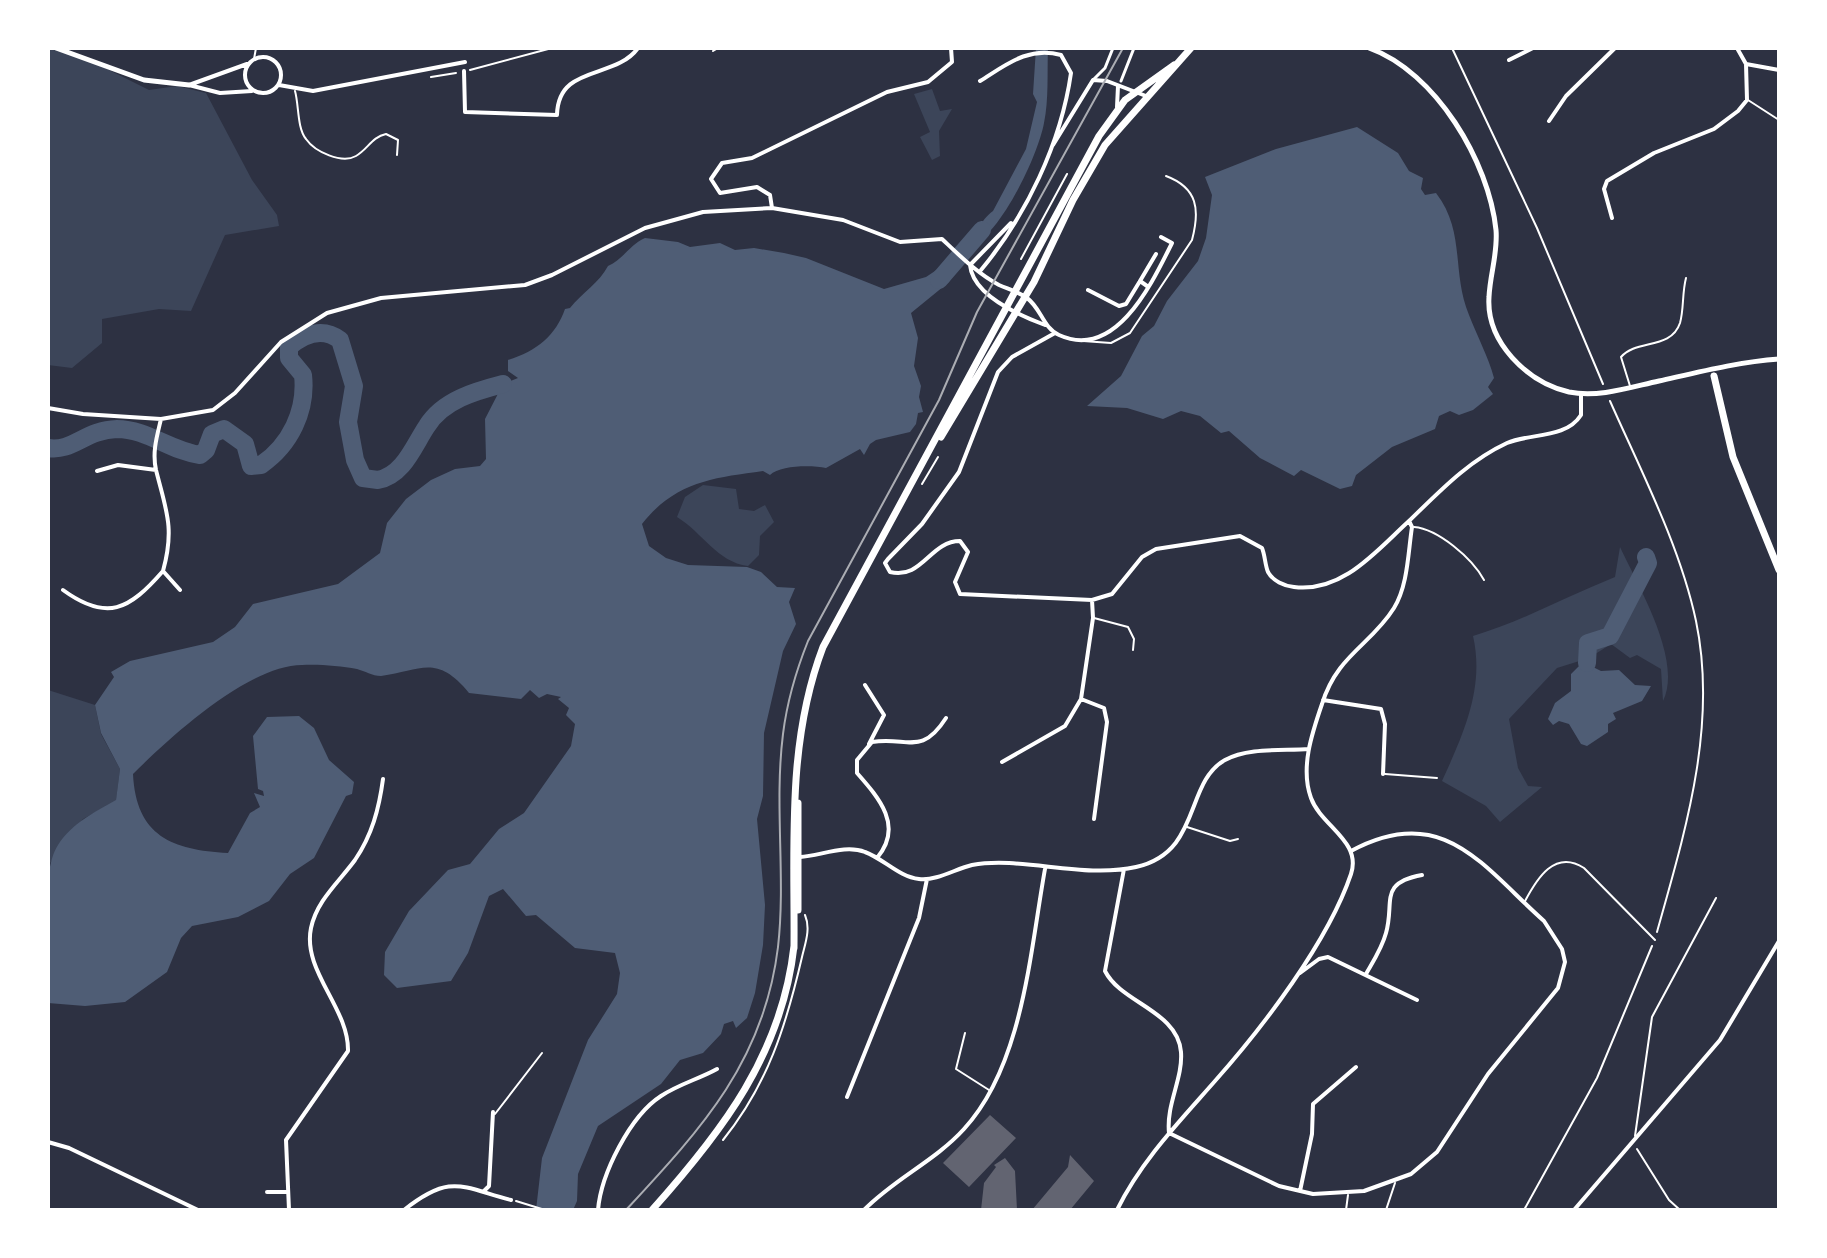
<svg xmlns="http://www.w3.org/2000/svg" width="1827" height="1258" viewBox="0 0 1827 1258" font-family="Montserrat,sans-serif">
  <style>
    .green { fill: #3c4559 }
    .water { fill: #4f5d75 }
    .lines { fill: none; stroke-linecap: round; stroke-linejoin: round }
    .river { stroke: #4f5d75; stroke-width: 18 }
    .building { fill: #626471 }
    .path { stroke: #fff; stroke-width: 2 }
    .service { stroke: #fff; stroke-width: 2 }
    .pedestrian { stroke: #fff; stroke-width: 3 }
    .minor { stroke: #fff; stroke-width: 4 }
    .tertiary { stroke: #fff; stroke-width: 5 }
    .primary { stroke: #fff; stroke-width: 7 }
    .tram { stroke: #abadb3; stroke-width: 2 }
  </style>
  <rect width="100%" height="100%" fill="#2d3142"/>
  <!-- green -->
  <path class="green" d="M 48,48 L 65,48 L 149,90 L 177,86 L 206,93 L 252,180 L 277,215 L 279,226 L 225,235 L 191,311 L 159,309 L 102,319 L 102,343 L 72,368 L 48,365 Z
    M 932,89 L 940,111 L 952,109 L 939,131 L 940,156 L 932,160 L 920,137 L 930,132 L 914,94 Z
    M 703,485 L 736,489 L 739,509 L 754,511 L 765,505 L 774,522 L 760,536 L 759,555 L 748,566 C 717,562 703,533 677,517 L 685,497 Z
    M 1620,547 C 1638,586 1683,660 1663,701 L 1661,669 L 1637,655 L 1630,658 L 1611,644 L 1589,658 L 1557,668 L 1509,719 L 1518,768 L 1528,786 L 1542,787 L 1500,822 L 1486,806 L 1442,781 C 1463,735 1485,688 1473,636 C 1523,621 1567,596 1615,577 Z
    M 48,690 L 95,705 L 101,734 L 120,769 L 116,801 L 83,819 L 48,866 Z"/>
  <!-- water -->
  <path class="water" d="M 1036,48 L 1048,48 C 1047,73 1049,99 1044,123 C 1038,156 1000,236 968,249 L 963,244 C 977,236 980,220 993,211 L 1026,149 L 1037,102 L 1033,94 Z
    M 1357,127 L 1398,153 L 1409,171 L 1423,178 L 1421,189 L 1425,195 L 1436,193 C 1466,232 1451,271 1469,315 C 1477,336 1488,356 1494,378 L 1488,387 L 1493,394 L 1473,410 L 1459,415 L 1450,411 L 1439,416 L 1435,429 L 1392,447 L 1356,475 L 1352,486 L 1340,489 L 1301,470 L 1294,476 L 1260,458 L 1229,431 L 1221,433 L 1200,416 L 1181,411 L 1163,419 L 1127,408 L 1087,406 L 1121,376 L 1142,336 L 1154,326 L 1167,301 L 1198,261 L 1206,238 L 1212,195 L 1205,177 L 1276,149 Z
    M 645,238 L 678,242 L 690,247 L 720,243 L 735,250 L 754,248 L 784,253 L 806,258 L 884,289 L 926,277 L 950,261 L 957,268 L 949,282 L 911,313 L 918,338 L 914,366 L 921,386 L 919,397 L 923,412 L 918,413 L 916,424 L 910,432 L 876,440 L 870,444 L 864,455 L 860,449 L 826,468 C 812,465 780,465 770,475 L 763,471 C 712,478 675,482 642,524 L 649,546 L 666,558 L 688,565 L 747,567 L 761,572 L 777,587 L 795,588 L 789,602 L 796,624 L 783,651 L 764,733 L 763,796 L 757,819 L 765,905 L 763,945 L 755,993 L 747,1018 L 736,1028 L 733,1021 L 724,1024 L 721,1034 L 703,1053 L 680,1060 L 661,1084 L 598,1126 L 578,1174 L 577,1201 L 573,1210 L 536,1210 L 542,1158 L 588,1040 L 617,994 L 620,973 L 615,953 L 575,948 L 536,915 L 526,916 L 503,889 L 489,896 L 468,953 L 451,981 L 397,988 L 384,975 L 385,952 L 409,911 L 448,870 L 470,864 L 499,829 L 524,813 L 571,746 L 575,724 L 566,715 L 569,708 L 558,699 L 561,697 L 547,694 L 539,698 L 530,690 L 521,699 L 469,693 C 436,653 421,671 381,676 C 372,676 365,671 357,669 C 340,666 319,664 302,665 C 249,665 169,738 133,774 C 136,836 172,850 228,853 L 250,813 L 260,807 L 254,793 L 264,796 L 263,791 L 258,789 L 253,736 L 267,717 L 299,716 L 314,728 L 329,760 L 354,782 L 352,794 L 346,796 L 314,858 L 290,874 L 269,901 L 238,917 L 192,926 L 181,938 L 167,972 L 125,1002 L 85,1006 L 48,1003 C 48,966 39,873 58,845 C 72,823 95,812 116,800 L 120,769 L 101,733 L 95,705 L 114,677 L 111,672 L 130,661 L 213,642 L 235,627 L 253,604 L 338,584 L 380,553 L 387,523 L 406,499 L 431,480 L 455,469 L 480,466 L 486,459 L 485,419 L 503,384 L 518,378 L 508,371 L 508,360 C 537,351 556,335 565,309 L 570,308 C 582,293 599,283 608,266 C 624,259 629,245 645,238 Z
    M 1583,662 L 1601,671 L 1619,670 L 1635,685 L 1651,686 L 1642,701 L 1613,713 L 1616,719 L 1608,724 L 1608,732 L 1587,746 L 1581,744 L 1569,724 L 1559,721 L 1553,725 L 1548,719 L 1555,703 L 1571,691 L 1571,674 Z"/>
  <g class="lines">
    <!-- river -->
    <path class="river" d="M 939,280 L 982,230
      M 48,448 C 73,452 85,430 117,429 C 147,429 170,451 200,455 L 206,450 L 212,434 L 224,429 L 245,444 L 251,466 L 261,465 C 290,445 307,411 303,375 L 289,358 L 289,347 C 304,334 323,327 340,340 L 354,386 L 348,422 L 355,460 L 363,478 L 378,480 C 404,475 414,445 427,426 C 443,400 476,391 503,384
      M 1587,663 L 1588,643 L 1610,636 L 1648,563 L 1646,557"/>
  </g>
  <!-- building -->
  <path class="building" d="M 990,1115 L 1016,1138 L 969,1187 L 943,1163 Z
    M 1070,1155 L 1094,1181 L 1070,1210 L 1032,1210 L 1068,1167 Z
    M 1005,1158 L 1015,1171 L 1017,1210 L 981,1210 L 984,1183 L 996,1167 L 994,1165 Z"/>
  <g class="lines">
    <!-- path -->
    <path class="path" d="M 1452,48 L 1537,228 L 1603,384
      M 470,70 L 552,48
      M 431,77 L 456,73
      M 1021,259 L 1067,174
      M 1610,401 C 1641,471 1680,546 1696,621 C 1718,726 1685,832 1657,932
      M 922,484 L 938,457
      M 723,1140 C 768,1084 786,1026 802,957 C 805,944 811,929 805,915
      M 1637,1149 L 1669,1200 L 1680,1210
      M 516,1201 L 545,1210
      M 1524,1210 L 1597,1078 L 1652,946"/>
    <!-- service -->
    <path class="service" d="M 713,51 L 718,48
      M 254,59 L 256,48
      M 295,91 C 299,105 297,128 306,139 C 315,152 342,164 356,156 C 368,149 372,137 386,134 L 398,140 L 397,155
      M 1748,100 L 1779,120
      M 1083,341 L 1111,343 L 1130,333 L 1192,240 C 1200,210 1198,188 1166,176
      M 1778,357 L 1779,346
      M 1779,385 L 1779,396
      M 1630,386 L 1621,357 C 1636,339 1671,350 1680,323 C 1684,309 1682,293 1686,278
      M 1414,527 C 1438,529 1472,558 1484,580
      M 1094,618 L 1128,627 L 1134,639 L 1133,650
      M 1385,774 L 1437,778
      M 1187,827 L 1230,841 L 1238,839
      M 1524,903 C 1537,878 1555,849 1584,868 L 1655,940
      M 965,1033 L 956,1069 L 989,1090
      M 495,1114 L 542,1053
      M 1635,1136 L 1652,1017 L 1716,898
      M 1346,1210 L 1348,1195
      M 1386,1210 L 1395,1183"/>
    <!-- pedestrian -->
    <path class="pedestrian" d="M 1093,80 L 1105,68 L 1113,48
      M 1121,81 L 1134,48"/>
    <!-- minor -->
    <path class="minor" d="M 1737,48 L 1746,64 L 1779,70
      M245 75a18 18 0 1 1 36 0a18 18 0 1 1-36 0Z
      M 1509,60 L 1533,48
      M 464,71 L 465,112 L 557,115 C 558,64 615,80 638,48
      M 980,81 C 1006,65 1028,46 1061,55 L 1071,73 C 1061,143 1026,216 981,270
      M 189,85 L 220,93 L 252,91
      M 189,85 L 247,64
      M 279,85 L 313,91 L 465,62
      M 1117,107 L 1118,86
      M 1549,121 L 1566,96 L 1615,48
      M 1053,145 L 1093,80 L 1107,81 L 1146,96
      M 772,208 L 770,195 L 757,187 L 720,193 L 711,179 L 722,163 L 752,158 L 887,92 L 928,82 L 952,62 L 951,48
      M 1612,218 L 1604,189 L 1607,181 L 1654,153 L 1714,129 L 1738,111 L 1747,100 L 1746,64
      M 970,265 C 973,296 1021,316 1045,325
      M 970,265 L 1011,223
      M 1140,281 L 1156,254
      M 1088,290 L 1119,306 L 1126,304 L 1140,281 L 1147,286
      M 1055,333 L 1012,357 L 998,372 L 959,472 L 922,524 L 888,559 L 885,563 L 890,572 C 922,580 930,541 960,541 L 968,552 L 955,582 L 960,594 L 1092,600 L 1112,594 L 1142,557 L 1156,549 L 1240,536 L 1262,548 C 1265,555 1265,565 1268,572 C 1273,581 1284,586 1294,587 C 1343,593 1377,550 1409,521
      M 48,408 L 83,414 L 161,419 L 213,410 L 235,393 L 281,342 L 327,313 L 381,298 L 525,285 L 552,275 L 645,228 L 703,212 L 772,208 L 843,220 L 900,242 L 942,239 C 959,255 978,274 999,285 C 1008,289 1019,292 1027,298 C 1041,308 1043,328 1059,335 C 1116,361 1152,283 1172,243 L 1161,237
      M 97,471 L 118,465 L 156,470
      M 163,571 L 180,590
      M 63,590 C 107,622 129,610 163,571 C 175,528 166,510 156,470 C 152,452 157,436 161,419
      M 1092,600 L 1093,618 L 1081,699 L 1104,708 L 1107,722 L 1094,819
      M 865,685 L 884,715 L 869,744
      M 1323,700 L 1381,709 L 1385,724 L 1383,774
      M 1002,762 L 1065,726 L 1081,699
      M 800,857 C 820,856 845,844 865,852 C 884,859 899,877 919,879 C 937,881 955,869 972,865 C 1022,856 1083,879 1136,867 C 1202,852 1184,783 1225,760 C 1248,747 1283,751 1309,749
      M 877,858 C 904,826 879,798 857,773 L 857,760 L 872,742 C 907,736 921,757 946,718
      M 1124,869 L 1105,971 C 1121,1003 1178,1011 1181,1052 C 1183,1079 1166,1104 1169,1133 L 1279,1186 L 1313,1194 L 1364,1191 L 1411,1174 L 1437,1152 L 1488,1074 L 1558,988 L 1565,962 L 1562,949 L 1544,921 C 1483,867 1443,801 1351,851
      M 1300,973 L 1319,959 L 1328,957 L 1417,1000
      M 1366,974 C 1374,960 1382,948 1386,933 C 1395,902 1378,883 1422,875
      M 847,1097 L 919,918 L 927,879
      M 48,1142 L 69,1148 L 198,1210
      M 484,1191 L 489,1186 L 493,1112
      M 1300,1191 L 1312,1134 L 1313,1104 L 1356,1067
      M 267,1192 L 286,1192
      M 289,1210 L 286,1140 L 348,1051 C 349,1008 302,971 311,928 C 317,900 339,882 355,860 C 372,835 379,809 383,779
      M 404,1210 C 451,1173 461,1187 511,1200
      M 598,1210 C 601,1174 630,1116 661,1096 C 679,1084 699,1079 717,1069
      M 864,1210 C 894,1179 935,1161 964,1129 C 1023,1065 1030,952 1045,869
      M 1117,1210 C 1141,1161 1179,1122 1215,1081 C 1263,1027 1328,942 1351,874 C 1362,841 1321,826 1311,798 C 1300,768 1312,733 1322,704 C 1337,655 1371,645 1394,608 C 1408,585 1408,553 1412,527 L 1409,521 C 1439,492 1468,461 1507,443 C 1530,433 1566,439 1581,415 L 1581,393
      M 1574,1210 L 1720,1040 L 1779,941"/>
    <!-- tertiary -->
    <path class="tertiary" d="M 56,48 L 144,80 L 189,85
      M 1369,48 C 1436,72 1489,162 1496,230 C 1498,253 1490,274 1489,297 C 1486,342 1527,382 1569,392 C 1599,398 1631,387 1659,381 C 1699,372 1738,362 1779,359"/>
    <!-- primary -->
    <path class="primary" d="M 1714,376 L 1733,457 L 1779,570
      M 941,437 L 1034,282 L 1073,200 L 1105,145 L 1191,48
      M 798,803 L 798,910
      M 794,948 C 795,847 786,744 823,647 L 1099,136 L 1125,100 L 1174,65
      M 652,1210 C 722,1132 782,1054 794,946"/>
    <!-- tram -->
    <path class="tram" d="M 626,1210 C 701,1129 764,1062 778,947 C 786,877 774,805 783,734 C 787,702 796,671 808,641 L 939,400 L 977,312 L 1123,48"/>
  </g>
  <!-- border -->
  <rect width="1827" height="1258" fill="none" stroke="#ffffff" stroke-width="100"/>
</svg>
